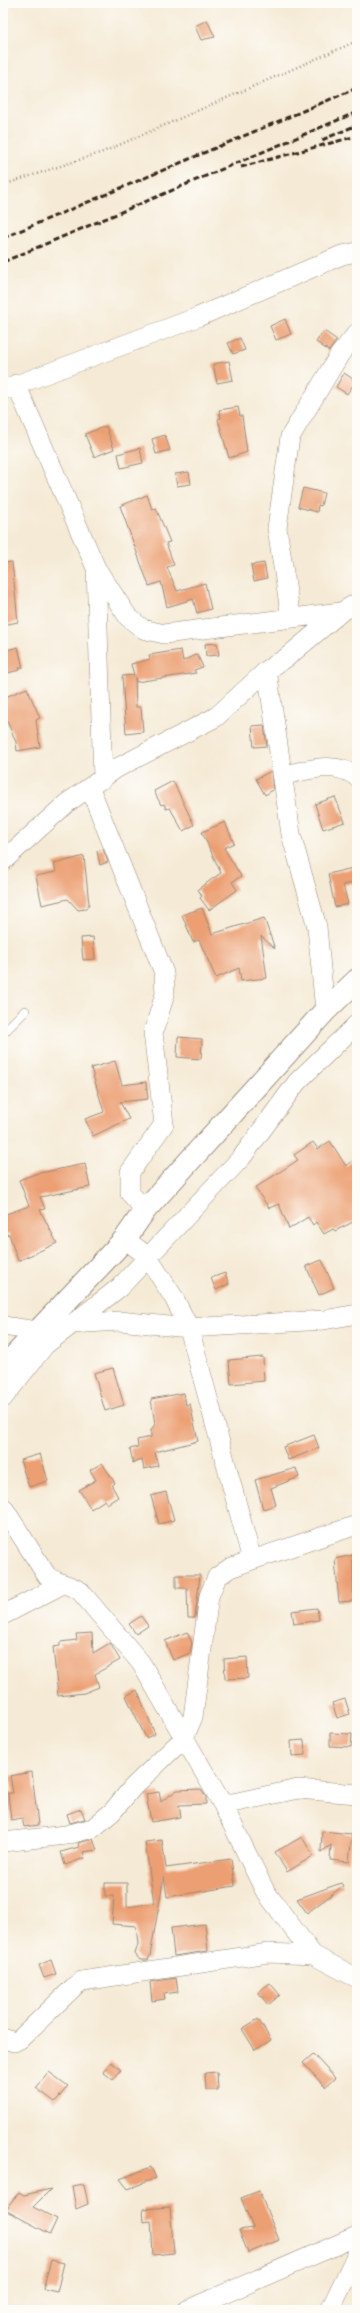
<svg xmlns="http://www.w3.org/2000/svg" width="360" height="2313" viewBox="0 0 360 2313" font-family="Caveat,sans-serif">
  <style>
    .building { fill: #ec9f72 }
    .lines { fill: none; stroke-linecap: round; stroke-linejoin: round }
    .service-casing { stroke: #988a7a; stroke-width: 10 }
    .minor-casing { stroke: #988a7a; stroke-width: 20 }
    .tertiary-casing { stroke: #988a7a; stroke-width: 24 }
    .path { stroke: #988a7a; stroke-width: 2.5; stroke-dasharray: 1 3; stroke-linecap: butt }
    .service { stroke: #fff; stroke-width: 9 }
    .minor { stroke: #fff; stroke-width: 19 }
    .tertiary { stroke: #fff; stroke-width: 22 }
    .rail { stroke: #3b2a1e; stroke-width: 3; stroke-dasharray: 6 3; stroke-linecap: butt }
  </style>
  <rect width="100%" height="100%" fill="#fdfcf7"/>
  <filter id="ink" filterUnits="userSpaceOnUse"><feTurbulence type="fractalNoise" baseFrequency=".025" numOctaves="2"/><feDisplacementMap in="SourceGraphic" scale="8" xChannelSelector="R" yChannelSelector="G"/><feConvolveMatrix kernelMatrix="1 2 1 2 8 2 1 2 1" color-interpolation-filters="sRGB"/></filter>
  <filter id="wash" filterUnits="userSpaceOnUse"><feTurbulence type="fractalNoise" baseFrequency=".012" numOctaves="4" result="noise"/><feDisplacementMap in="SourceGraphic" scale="16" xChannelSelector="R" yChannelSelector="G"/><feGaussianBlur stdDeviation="0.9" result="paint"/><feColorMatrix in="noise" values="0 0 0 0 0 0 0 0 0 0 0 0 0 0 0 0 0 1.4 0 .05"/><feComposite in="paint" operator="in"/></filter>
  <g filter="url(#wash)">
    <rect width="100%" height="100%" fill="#f5ead5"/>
    <g id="blocks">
      <!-- building -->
      <path class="building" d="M 207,20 L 215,37 L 201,40 L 195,26 Z
        M 285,319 L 291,334 L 276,340 L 270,326 Z
        M 324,331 L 337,340 L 329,351 L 316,342 Z
        M 240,338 L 245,350 L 233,354 L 228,343 Z
        M 229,361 L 233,380 L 217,383 L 213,364 Z
        M 344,373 L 356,381 L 347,394 L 336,387 Z
        M 238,407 L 240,416 L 242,416 L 247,452 L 229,458 L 218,419 L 221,418 L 219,410 Z
        M 106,426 L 114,449 L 94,457 L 85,434 Z
        M 165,435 L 170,450 L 156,454 L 152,439 Z
        M 140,448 L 143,463 L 121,468 L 118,454 Z
        M 189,472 L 191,484 L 177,486 L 175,474 Z
        M 303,488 L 324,493 L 321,506 L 318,505 L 317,512 L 298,507 Z
        M 147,495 L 152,509 L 156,508 L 170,542 L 166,543 L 174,565 L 167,567 L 177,591 L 205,583 L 211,609 L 197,613 L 193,599 L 167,607 L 161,582 L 149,586 L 120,506 Z
        M 12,562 L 18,622 L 3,625 L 3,563 Z
        M 264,563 L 267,578 L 254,581 L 251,565 Z
        M 217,643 L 219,655 L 206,656 L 205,644 Z
        M 18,647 L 23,668 L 19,668 L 20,670 L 3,674 L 3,651 Z
        M 181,650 L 183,661 L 197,654 L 203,667 L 194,670 L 196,673 L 136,682 L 135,677 L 136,707 L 141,707 L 143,732 L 126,734 L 122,676 L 134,675 L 131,664 L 150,659 L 149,655 Z
        M 27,688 L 40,718 L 36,720 L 40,747 L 17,751 L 16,742 L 3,712 L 3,698 Z
        M 264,725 L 267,746 L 254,747 L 252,726 Z
        M 271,771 L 273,790 L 265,795 L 256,779 Z
        M 173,781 L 194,825 L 183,831 L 170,808 L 166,809 L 164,804 L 161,805 L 154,791 Z
        M 335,797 L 345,822 L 323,829 L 315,804 Z
        M 225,822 L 234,843 L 224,848 L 241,876 L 232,882 L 237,890 L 209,910 L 200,898 L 202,896 L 198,889 L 221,873 L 202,832 Z
        M 103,849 L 108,862 L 100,865 L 97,851 Z
        M 84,856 L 89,904 L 86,909 L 78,910 L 68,899 L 42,905 L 36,876 L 56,872 L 54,864 Z
        M 357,867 L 357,882 L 343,885 L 348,904 L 335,907 L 328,874 Z
        M 202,908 L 212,934 L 264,918 L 275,949 L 261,936 L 267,978 L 241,981 L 239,968 L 216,978 L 199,940 L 193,942 L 182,915 Z
        M 93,937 L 95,959 L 83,960 L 81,938 Z
        M 178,1037 L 202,1039 L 201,1059 L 177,1057 Z
        M 115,1061 L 122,1085 L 146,1082 L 148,1099 L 120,1102 L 129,1119 L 93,1136 L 85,1119 L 104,1112 L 91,1068 Z
        M 330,1141 L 346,1166 L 357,1158 L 357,1220 L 335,1231 L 333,1229 L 324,1234 L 316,1222 L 313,1225 L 308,1217 L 289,1229 L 279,1204 L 269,1208 L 255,1188 L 298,1160 L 294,1155 L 313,1142 L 318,1149 Z
        M 85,1164 L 90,1187 L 40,1197 L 45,1209 L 40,1210 L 57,1243 L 18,1261 L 9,1234 L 3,1236 L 3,1215 L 29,1206 L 19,1180 L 35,1174 Z
        M 322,1260 L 334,1288 L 319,1295 L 306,1266 Z
        M 225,1273 L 229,1284 L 216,1290 L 211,1278 Z
        M 263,1357 L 264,1381 L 231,1384 L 229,1360 Z
        M 113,1368 L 124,1405 L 105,1411 L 94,1373 Z
        M 184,1393 L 186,1405 L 190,1404 L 198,1441 L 155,1452 L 158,1466 L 144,1469 L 142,1460 L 133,1463 L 130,1449 L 138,1447 L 137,1440 L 151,1437 L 151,1430 L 155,1424 L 151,1399 Z
        M 314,1435 L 319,1448 L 288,1460 L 283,1447 Z
        M 40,1454 L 48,1481 L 29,1487 L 20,1460 Z
        M 102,1463 L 115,1483 L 112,1486 L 118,1497 L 107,1504 L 105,1500 L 91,1509 L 79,1490 L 96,1480 L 90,1470 Z
        M 296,1468 L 299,1477 L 271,1488 L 276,1505 L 263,1509 L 255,1480 Z
        M 166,1492 L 174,1520 L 159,1524 L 151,1496 Z
        M 353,1555 L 353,1601 L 339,1602 L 335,1559 Z
        M 176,1575 L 200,1575 L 195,1618 L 188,1618 L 187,1588 L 176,1588 Z
        M 317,1608 L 319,1620 L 294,1624 L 292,1611 Z
        M 141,1616 L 148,1626 L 136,1634 L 129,1624 Z
        M 187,1632 L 192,1643 L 190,1653 L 173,1660 L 165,1641 Z
        M 92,1633 L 93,1653 L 110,1643 L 120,1660 L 95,1674 L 99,1687 L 84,1693 L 58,1696 L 53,1647 L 60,1646 L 60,1642 L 77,1640 L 76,1634 Z
        M 247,1657 L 248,1678 L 225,1679 L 224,1659 Z
        M 137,1690 L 155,1734 L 146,1738 L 126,1696 Z
        M 345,1699 L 350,1714 L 337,1718 L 332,1703 Z
        M 330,1733 L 352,1734 L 351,1747 L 330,1746 Z
        M 304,1740 L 305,1755 L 292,1756 L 291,1741 Z
        M 32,1772 L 38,1825 L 24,1827 L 22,1818 L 11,1820 L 8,1793 L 13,1793 L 10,1776 Z
        M 201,1789 L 206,1797 L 206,1804 L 179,1805 L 181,1817 L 151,1822 L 146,1794 L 159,1792 L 161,1802 L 177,1790 Z
        M 81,1809 L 85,1819 L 70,1823 L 67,1814 Z
        M 322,1831 L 352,1834 L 349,1862 L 330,1860 L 331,1845 L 321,1852 Z
        M 302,1837 L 313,1856 L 287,1872 L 275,1852 Z
        M 93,1839 L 97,1850 L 83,1852 L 85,1858 L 65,1865 L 61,1852 L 79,1847 L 78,1843 Z
        M 162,1840 L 166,1868 L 231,1859 L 235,1886 L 167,1897 L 164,1876 L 150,1956 L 148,1960 L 140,1960 L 135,1954 L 138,1944 L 136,1926 L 112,1924 L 114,1896 L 105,1896 L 105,1883 L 127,1883 L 127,1907 L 154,1903 L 145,1842 Z
        M 341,1883 L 343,1886 L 307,1913 L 297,1899 Z
        M 205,1924 L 208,1951 L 174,1956 L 171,1928 Z
        M 51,1960 L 56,1974 L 44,1978 L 39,1965 Z
        M 176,1978 L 178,1992 L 164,1994 L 165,1999 L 152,2001 L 150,1982 Z
        M 270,1983 L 280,1995 L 268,2005 L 258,1992 Z
        M 258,2019 L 271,2040 L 255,2050 L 242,2029 Z
        M 313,2054 L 335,2078 L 325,2087 L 303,2063 Z
        M 111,2062 L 121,2070 L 113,2080 L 103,2072 Z
        M 49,2072 L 68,2086 L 55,2102 L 36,2088 Z
        M 217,2072 L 218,2090 L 206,2090 L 205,2073 Z
        M 151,2167 L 156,2178 L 128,2189 L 120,2179 Z
        M 84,2184 L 88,2204 L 76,2209 L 72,2186 Z
        M 51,2189 L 33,2207 L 57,2219 L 50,2234 L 5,2210 L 19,2192 L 24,2195 Z
        M 259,2191 L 279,2240 L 248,2253 L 239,2230 L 253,2228 L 241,2198 Z
        M 170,2207 L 174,2253 L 153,2255 L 151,2221 L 144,2222 L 143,2209 Z
        M 51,2260 L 64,2263 L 57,2292 L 43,2289 Z"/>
    </g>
  </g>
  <g filter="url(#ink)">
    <use href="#blocks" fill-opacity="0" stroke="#988a7a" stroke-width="1"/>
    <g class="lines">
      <defs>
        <path id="service" d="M 3,1033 L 25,1011"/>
        <path id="minor" d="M 16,384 L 96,568 L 128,617 L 143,629 L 164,634 L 341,612
          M 3,390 L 198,317 L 342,255 L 357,252
          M 96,568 L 103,779
          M 291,618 L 277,528 L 290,437 L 340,354 L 357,333
          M 267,670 L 291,834 L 317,927 L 325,1011
          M 284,775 C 309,770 335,760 357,777
          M 90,788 L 164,973 L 165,994 L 153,1033 L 164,1124 L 130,1172 L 130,1193 L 145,1210
          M 3,861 L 67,803 L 117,768 L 216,717 L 267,670 L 286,658 L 341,612 L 357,603
          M 125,1239 L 147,1256 L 174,1298 L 189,1328 L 252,1560
          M 3,1326 L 37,1331 L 71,1324 L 119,1321 L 189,1328 L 324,1320 L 357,1314
          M 3,1398 L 45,1345 L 120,1287 L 242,1157 L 297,1082 L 357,1024
          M 3,1507 L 47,1576 C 57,1584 70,1584 80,1591 L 141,1663 L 223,1805 L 265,1891 L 313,1955 L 357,1978
          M 3,1615 L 63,1584
          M 223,1805 L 298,1789 L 357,1794
          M 3,1842 L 66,1835 L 93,1828 L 112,1812 L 133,1787 L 184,1738 L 193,1717 L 209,1596 L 217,1577 L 230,1568 L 252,1560 L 357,1525
          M 3,2038 L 14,2042 L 20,2039 L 76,1985 L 82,1981 L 268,1953 L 313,1955
          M 187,2310 L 357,2236
          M 330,2310 L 357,2254"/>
        <path id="tertiary" d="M 3,1368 L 125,1239 L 145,1210 L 325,1011 L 357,980"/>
      </defs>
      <!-- service casing -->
      <use href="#service" class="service-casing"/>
      <!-- minor casing -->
      <use href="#minor" class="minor-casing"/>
      <!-- tertiary casing -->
      <use href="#tertiary" class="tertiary-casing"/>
      <!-- path -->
      <path class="path" d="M 3,185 L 103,152 L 357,41"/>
      <!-- service -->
      <use href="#service" class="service"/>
      <!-- minor -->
      <use href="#minor" class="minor"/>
      <!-- tertiary -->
      <use href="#tertiary" class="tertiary"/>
      <!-- rail -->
      <path class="rail" d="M 322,140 L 357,125
        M 241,167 L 357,136
        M 3,238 L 357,88
        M 3,262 L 357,112"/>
    </g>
  </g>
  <!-- margin -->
  <rect width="360" height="2313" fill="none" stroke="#fdfcf7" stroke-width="16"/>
</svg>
